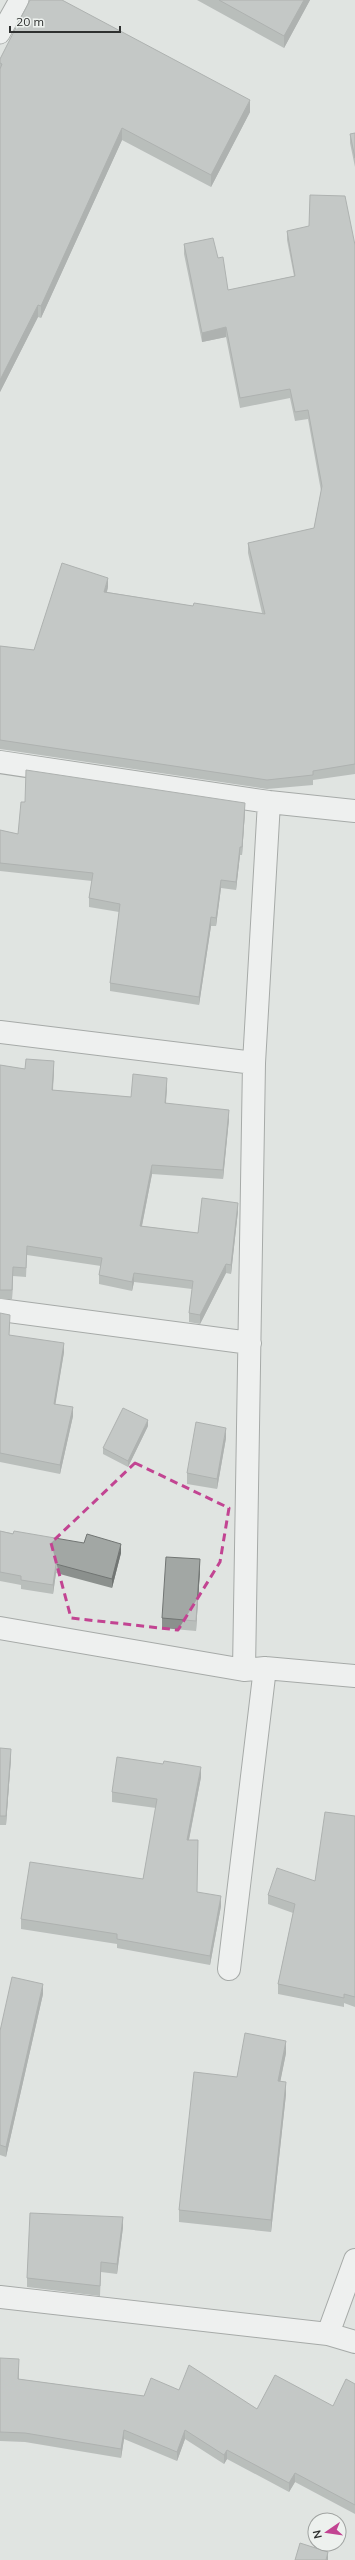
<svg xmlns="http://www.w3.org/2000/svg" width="355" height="2560" viewBox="0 0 355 2560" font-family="Mulish,sans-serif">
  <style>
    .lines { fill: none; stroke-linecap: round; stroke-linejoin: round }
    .lane-casing { stroke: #616562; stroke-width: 21 }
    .street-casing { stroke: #616562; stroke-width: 24 }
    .lane { stroke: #fff; stroke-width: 19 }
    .street { stroke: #fff; stroke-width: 22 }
    .wall { fill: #8b908d }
    .shaded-wall { fill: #717573 }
    .building { fill: #a2a7a4; stroke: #717573 }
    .marked { fill: none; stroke: #c24492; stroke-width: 3; stroke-dasharray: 8 5; stroke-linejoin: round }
  </style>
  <rect width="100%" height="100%" fill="#e0e4e1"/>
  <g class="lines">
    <defs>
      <path id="lane" d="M 0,34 L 19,0"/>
      <path id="street" d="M 0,762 L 269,802 L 355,811
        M 0,1032 L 254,1063
        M 0,1310 L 250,1343
        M 0,1628 L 244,1670 L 265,1668 L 355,1676
        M 244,1670 L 254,1063 L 269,802
        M 229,1969 L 265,1668
        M 0,2297 L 328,2334 L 355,2342
        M 328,2334 L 355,2260"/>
    </defs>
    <!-- lane casing -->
    <use href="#lane" class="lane-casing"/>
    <!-- street casing -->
    <use href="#street" class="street-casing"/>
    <!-- lane -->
    <use href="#lane" class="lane"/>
    <!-- street -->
    <use href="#street" class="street"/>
  </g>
  <!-- wall -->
  <path class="wall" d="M 197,0 L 310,0 L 284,48 Z
    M 0,59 L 250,112 L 211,187 L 122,140 L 41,318 L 38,317 L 0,392 Z
    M 355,133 L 355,167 L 350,143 L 350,134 Z
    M 287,231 L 355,245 L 355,774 L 313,780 L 313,785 L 267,789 L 0,749 L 0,646 L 34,650 L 108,587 L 107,592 L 193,606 L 262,613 L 248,553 L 248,543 L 314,528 L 321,491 L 308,419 L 295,421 L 290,398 L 240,408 L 226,337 L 202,342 L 184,254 L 184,244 L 218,258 L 228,290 L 294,276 L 287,240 Z
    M 245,811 L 242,855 L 240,855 L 236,890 L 221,888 L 216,926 L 211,926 L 199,1005 L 110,991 L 110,983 L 119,912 L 89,907 L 89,898 L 92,881 L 0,871 L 0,830 L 18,834 Z
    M 0,1065 L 25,1069 L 54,1070 L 53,1090 L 131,1097 L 167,1087 L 166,1103 L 229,1119 L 223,1179 L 152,1174 L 142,1226 L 198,1233 L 238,1211 L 231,1274 L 226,1273 L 200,1324 L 189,1322 L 189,1313 L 192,1289 L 134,1282 L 132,1291 L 99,1284 L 99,1275 L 101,1266 L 27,1255 L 26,1277 L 13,1276 L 12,1299 L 0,1299 Z
    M 0,1313 L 10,1324 L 9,1335 L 64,1352 L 55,1404 L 73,1416 L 60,1474 L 0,1462 Z
    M 148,1426 L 128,1467 L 103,1454 L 103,1448 Z
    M 226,1438 L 217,1489 L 187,1484 L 187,1473 Z
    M 0,1531 L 121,1553 L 112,1588 L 56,1573 L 53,1594 L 21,1589 L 21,1585 L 0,1581 Z
    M 200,1570 L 196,1631 L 162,1628 L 162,1618 Z
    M 0,1748 L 11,1758 L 6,1825 L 0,1825 Z
    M 201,1777 L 189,1840 L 197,1892 L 221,1906 L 210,1965 L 117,1948 L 117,1944 L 21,1929 L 21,1919 L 143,1879 L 156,1808 L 112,1802 L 112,1792 Z
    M 355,1816 L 355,2007 L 344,2003 L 344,2007 L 278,1994 L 278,1984 L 293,1913 L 268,1904 L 268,1895 L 315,1881 Z
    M 43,1994 L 6,2157 L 0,2155 L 0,2031 Z
    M 286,2053 L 280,2082 L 286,2094 L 271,2232 L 179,2222 L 179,2210 L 237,2077 Z
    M 123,2227 L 117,2274 L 101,2272 L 100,2296 L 27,2287 L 27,2278 Z
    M 0,2358 L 19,2368 L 19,2379 L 144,2396 L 179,2390 L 257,2409 L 333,2406 L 355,2384 L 355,2514 L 295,2482 L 289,2492 L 227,2459 L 224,2464 L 185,2439 L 177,2461 L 124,2439 L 121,2458 L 25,2442 L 0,2441 Z"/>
  <!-- shaded-wall -->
  <path class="shaded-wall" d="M 304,0 L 310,0 L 284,48 L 284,36 Z
    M 250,100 L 250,112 L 211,187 L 211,175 Z
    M 122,128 L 122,140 L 41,318 L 41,306 Z
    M 38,305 L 38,317 L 0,392 L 0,380 Z
    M 226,327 L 226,337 L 202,342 L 202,333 Z
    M 108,578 L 108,587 L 104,601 L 104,592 Z
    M 245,803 L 245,811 L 242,855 L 242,847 Z
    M 240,847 L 240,855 L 236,890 L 236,882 Z
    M 221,880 L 221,888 L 216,926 L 216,918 Z
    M 211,917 L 211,926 L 199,1005 L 199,997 Z
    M 54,1061 L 54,1070 L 52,1099 L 52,1090 Z
    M 167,1078 L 167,1087 L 165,1112 L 165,1103 Z
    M 229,1110 L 229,1119 L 223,1179 L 223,1170 Z
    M 152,1165 L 152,1174 L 140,1235 L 140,1226 Z
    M 238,1203 L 238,1211 L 231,1274 L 231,1265 Z
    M 226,1264 L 226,1273 L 200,1324 L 200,1315 Z
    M 13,1267 L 13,1276 L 12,1299 L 12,1290 Z
    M 134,1273 L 134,1282 L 132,1291 L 132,1282 Z
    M 64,1343 L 64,1352 L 54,1413 L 54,1404 Z
    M 73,1407 L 73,1416 L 60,1474 L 60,1465 Z
    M 148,1420 L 148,1426 L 128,1467 L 128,1461 Z
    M 226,1428 L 226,1438 L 217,1489 L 217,1479 Z
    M 121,1544 L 121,1553 L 112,1588 L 112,1579 Z
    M 200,1559 L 200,1570 L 196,1631 L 196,1621 Z
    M 56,1564 L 56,1573 L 53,1594 L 53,1585 Z
    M 11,1749 L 11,1758 L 6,1825 L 6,1816 Z
    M 201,1767 L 201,1777 L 187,1849 L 187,1840 Z
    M 221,1896 L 221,1906 L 210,1965 L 210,1956 Z
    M 43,1984 L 43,1994 L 6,2157 L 6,2147 Z
    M 286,2041 L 286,2053 L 278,2093 L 278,2081 Z
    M 286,2082 L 286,2094 L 271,2232 L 271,2220 Z
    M 123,2217 L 123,2227 L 117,2274 L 117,2264 Z
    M 124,2430 L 124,2439 L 121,2458 L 121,2449 Z
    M 185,2430 L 185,2439 L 177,2461 L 177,2452 Z
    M 227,2450 L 227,2459 L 224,2464 L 224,2455 Z
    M 295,2473 L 295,2482 L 289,2492 L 289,2483 Z
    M 328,2552 L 328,2560 L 326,2560 Z"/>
  <!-- building -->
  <path class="building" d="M 30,0 L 62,0 L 250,100 L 211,175 L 122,128 L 41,306 L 38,305 L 0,380 L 0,69 L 2,64 L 0,63 L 0,59 Z
    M 219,0 L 304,0 L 284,36 Z
    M 355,133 L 355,158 L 350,134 Z
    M 310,195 L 345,196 L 355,245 L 355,764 L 313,771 L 313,775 L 267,780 L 0,740 L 0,646 L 34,650 L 62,563 L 108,578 L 104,592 L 193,606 L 194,603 L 265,614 L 248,543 L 314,528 L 322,486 L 308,410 L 295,412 L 290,389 L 240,398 L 226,327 L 202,333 L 184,244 L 213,238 L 218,258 L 223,257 L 228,290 L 295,276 L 287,231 L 309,226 Z
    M 26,770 L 245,803 L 242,847 L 240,847 L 236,882 L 221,880 L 216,918 L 211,917 L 199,997 L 110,983 L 120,904 L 89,898 L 93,873 L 0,863 L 0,830 L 18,834 L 21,802 L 25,802 Z
    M 26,1059 L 54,1061 L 52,1090 L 131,1097 L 133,1074 L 167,1078 L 165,1103 L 229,1110 L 223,1170 L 152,1165 L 140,1226 L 198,1233 L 202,1198 L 238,1203 L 231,1265 L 226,1264 L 200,1315 L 189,1313 L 193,1281 L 134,1273 L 132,1282 L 99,1275 L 102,1258 L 27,1246 L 26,1268 L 13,1267 L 12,1290 L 0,1290 L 0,1065 L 25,1069 Z
    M 0,1313 L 10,1315 L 9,1335 L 64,1343 L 54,1404 L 73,1407 L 60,1465 L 0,1453 Z
    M 123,1408 L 148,1420 L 128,1461 L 103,1448 Z
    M 196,1422 L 226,1428 L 217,1479 L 187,1473 Z
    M 0,1531 L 13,1534 L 14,1531 L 84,1543 L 87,1534 L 121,1544 L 112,1579 L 56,1564 L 53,1585 L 21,1580 L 21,1576 L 0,1572 Z
    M 166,1557 L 200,1559 L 196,1621 L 162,1618 Z
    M 0,1748 L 11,1749 L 6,1816 L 0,1816 Z
    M 117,1757 L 163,1764 L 164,1761 L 201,1767 L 187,1840 L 198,1840 L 197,1892 L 221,1896 L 210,1956 L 117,1939 L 117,1934 L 21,1919 L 30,1862 L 143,1879 L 157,1799 L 112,1792 Z
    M 325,1812 L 355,1816 L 355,1997 L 344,1994 L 344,1998 L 278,1984 L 295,1904 L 268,1895 L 277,1868 L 315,1881 Z
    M 12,1977 L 43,1984 L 6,2147 L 0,2145 L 0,2031 Z
    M 245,2033 L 286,2041 L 278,2081 L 286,2082 L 271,2220 L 179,2210 L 194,2072 L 237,2077 Z
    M 30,2213 L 123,2217 L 117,2264 L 101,2262 L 100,2286 L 27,2278 Z
    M 0,2358 L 19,2359 L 18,2379 L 144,2396 L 151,2378 L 179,2390 L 189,2365 L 257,2409 L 275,2375 L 333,2406 L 346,2379 L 355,2384 L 355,2505 L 295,2473 L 289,2483 L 227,2450 L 224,2455 L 185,2430 L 177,2452 L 124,2430 L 121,2449 L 25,2433 L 0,2432 Z
    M 300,2543 L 328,2552 L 326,2560 L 295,2560 Z"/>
  <!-- marked area -->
  <path d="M0 0H355V2560H0ZM 135,1463 L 229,1508 L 220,1562 L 178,1630 L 71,1618 L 51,1543 Z" fill="#e0e4e1" fill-opacity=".55" fill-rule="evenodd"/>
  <path class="marked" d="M 135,1463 L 229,1508 L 220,1562 L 178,1630 L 71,1618 L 51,1543 Z"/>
  <!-- north arrow -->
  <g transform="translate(327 2532) rotate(257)"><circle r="19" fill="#edf1ee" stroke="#a1a4a2"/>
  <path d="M0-3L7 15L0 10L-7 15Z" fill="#c24492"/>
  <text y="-6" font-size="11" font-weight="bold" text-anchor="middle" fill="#2e302f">N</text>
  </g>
  <!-- scale -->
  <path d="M10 26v6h110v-6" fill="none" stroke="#2e302f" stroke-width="2"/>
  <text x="16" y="26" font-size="12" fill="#2e302f" stroke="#edf1ee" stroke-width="3" paint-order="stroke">20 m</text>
</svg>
